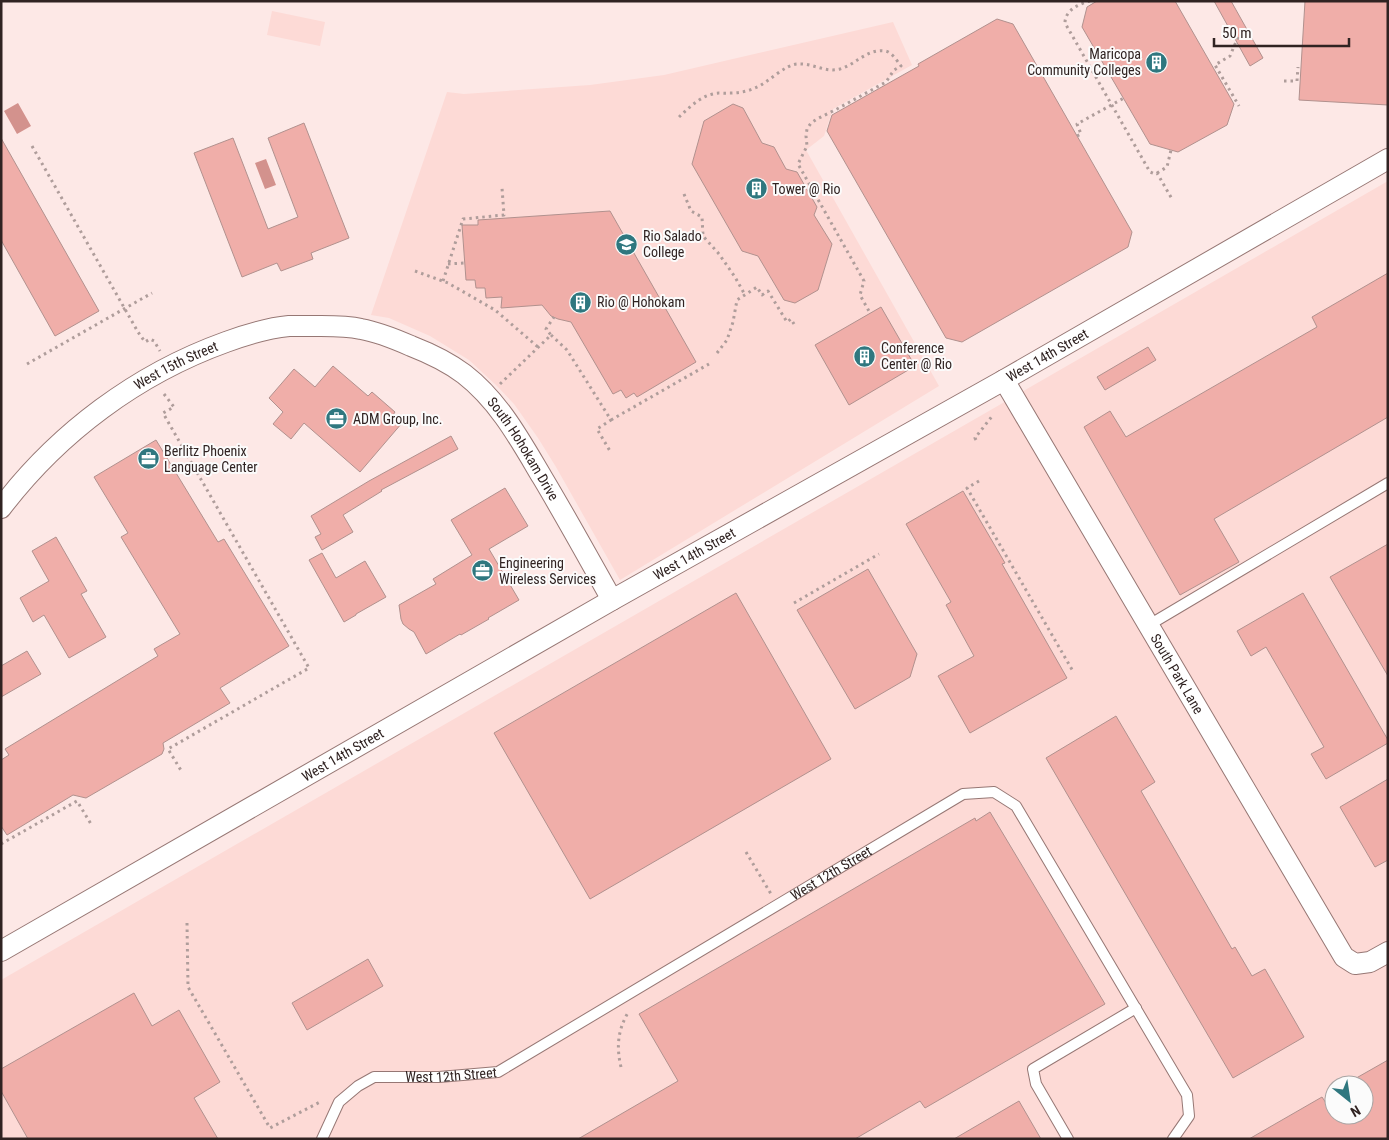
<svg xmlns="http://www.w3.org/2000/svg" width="1389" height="1140" viewBox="0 0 1389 1140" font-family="'Roboto Condensed',sans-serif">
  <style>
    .built { fill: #fddad6; fill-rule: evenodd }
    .water { fill: #d3928d }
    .building { fill: #f0aea9; stroke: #b1918e }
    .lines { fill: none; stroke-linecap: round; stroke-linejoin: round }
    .service-casing { stroke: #967774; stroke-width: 12 }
    .minor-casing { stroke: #967774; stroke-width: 22 }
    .path { stroke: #af9d9b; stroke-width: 3; stroke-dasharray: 2.5 4; stroke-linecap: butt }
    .service { stroke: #fff; stroke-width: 10 }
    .minor { stroke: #fff; stroke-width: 20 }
    .labels { text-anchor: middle; stroke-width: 4; stroke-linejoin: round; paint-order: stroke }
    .poi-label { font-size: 14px; fill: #302322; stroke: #fbfbfb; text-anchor: start }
    .street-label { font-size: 14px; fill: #302322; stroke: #fbfbfb }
  </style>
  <rect width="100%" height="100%" fill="#fde8e6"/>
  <!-- built -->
  <path class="built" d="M 272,11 L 325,22 L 320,46 L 267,35 Z
    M 893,22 L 912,65 L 833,109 L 824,136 L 806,150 L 939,386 L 620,580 L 556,467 L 538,438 L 514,404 L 497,386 L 469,360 L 430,336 L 389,318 L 371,315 L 447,92 L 464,94 L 590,85 L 664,75 Z
    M 1388,181 L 1388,1139 L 1,1139 L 1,980 ZM 1334,1085 L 1364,1085 L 1364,1115 L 1334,1115 Z"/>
  <!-- water -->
  <path class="water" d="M 18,103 L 31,126 L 17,134 L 4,111 Z
    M 266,159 L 276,185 L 265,189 L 255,163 Z"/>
  <!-- building -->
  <path class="building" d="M 1097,1 L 1175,1 L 1234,104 L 1227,125 L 1178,152 L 1150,144 L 1082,27 L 1087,7 Z
    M 1214,1 L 1231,1 L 1263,58 L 1250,66 Z
    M 1305,1 L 1388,1 L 1388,105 L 1299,100 Z
    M 997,19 L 1013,24 L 1132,232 L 1128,247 L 962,342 L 946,338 L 827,131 L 832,115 L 919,66 L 918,64 Z
    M 733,104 L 743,108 L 762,143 L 774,147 L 786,169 L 797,172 L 817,207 L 814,215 L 832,244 L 818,290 L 795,303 L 784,300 L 758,256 L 742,251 L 692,164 L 704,121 Z
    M 304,123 L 349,238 L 311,253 L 313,259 L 281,271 L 277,263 L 242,277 L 194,153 L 233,138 L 268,229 L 298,217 L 268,138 Z
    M 1,138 L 99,311 L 55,336 L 1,240 Z
    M 610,211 L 696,362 L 637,397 L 634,393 L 626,398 L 621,390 L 613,394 L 571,322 L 558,319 L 551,316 L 542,305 L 501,308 L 502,297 L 486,298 L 485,288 L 476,288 L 475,280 L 466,280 L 462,225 L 478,225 L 478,220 Z
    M 1388,273 L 1388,417 L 1214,519 L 1239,562 L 1180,595 L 1084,427 L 1110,411 L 1126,437 L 1317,327 L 1312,317 Z
    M 881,307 L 915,366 L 849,405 L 815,345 Z
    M 1148,347 L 1156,360 L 1105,390 L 1097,377 Z
    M 333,366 L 368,396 L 372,392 L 395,412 L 393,415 L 402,423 L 360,472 L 304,423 L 291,439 L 273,424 L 283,412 L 269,398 L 294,369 L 315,387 Z
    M 451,436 L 458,449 L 381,490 L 382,491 L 343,515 L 353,532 L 322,550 L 315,537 L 321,534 L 311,516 L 369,481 Z
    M 156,440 L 218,542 L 224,539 L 289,646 L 220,688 L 230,703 L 163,743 L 164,749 L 162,754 L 86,798 L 73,795 L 7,835 L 1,826 L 1,760 L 9,755 L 5,749 L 158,656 L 154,649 L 180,634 L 121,537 L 128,533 L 94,477 Z
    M 505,488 L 528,526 L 489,549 L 519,600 L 488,618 L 489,619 L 461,635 L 460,634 L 426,654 L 414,632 L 409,629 L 403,624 L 401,619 L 399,605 L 436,584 L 433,579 L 472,555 L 451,520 Z
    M 963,491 L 1005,563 L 1002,564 L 1067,678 L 970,733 L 938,676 L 974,656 L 946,605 L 951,602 L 906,524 Z
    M 56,537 L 87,591 L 81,594 L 106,637 L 69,658 L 44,615 L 33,622 L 20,598 L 49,581 L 32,551 Z
    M 1388,544 L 1388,676 L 1330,577 Z
    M 322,553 L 336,578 L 365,561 L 386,597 L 356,614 L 356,615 L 344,622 L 309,560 Z
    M 868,569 L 917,654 L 910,677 L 855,709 L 797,610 Z
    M 736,593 L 831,759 L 590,899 L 494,733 Z
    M 1303,593 L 1388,740 L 1388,743 L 1326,779 L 1311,754 L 1324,747 L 1266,647 L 1251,656 L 1237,631 Z
    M 27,651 L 41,674 L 1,697 L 1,666 Z
    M 1116,716 L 1155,782 L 1141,791 L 1232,949 L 1235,947 L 1252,976 L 1265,969 L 1304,1037 L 1233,1078 L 1046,758 Z
    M 1388,779 L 1388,860 L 1375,867 L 1340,807 Z
    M 990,812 L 1105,1004 L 925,1108 L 920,1101 L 855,1139 L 578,1139 L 678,1081 L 639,1014 L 975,818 L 976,821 Z
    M 368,959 L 383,986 L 307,1030 L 292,1003 Z
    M 134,993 L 152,1026 L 179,1010 L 220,1082 L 194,1098 L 218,1139 L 28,1139 L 1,1091 L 1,1069 Z
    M 1388,1060 L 1388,1139 L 1249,1139 L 1322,1097 L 1328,1106 L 1334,1102 L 1334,1115 L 1364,1115 L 1364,1085 L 1344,1085 Z
    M 1019,1101 L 1041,1139 L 954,1139 Z"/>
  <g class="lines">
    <defs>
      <g id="service">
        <path d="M 1149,625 L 1388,483"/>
        <path id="s1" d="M 322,1139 L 339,1102 L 358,1086 L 374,1077 L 439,1077 L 498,1072 L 963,794 L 994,792 L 1016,806 L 1187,1095 L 1189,1116 L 1173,1139"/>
        <path d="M 1068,1139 L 1036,1084 L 1033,1069 L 1136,1008"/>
      </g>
      <g id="minor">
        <path id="s2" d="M 1004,380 L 1344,957 L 1355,964 L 1370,962 L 1388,952"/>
        <path id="s3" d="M 1,508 C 58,433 137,374 226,342 C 245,335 268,328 289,326 C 299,326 310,326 321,326 C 334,326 348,326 361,329 C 378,332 395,339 411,346 C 429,353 448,362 464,374 C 499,401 520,440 542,477 C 566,517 589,559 612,600"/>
        <path id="s4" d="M 1,951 L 612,600 L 1004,380 L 1388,159"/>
      </g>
    </defs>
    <!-- service casing -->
    <use href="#service" class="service-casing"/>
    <!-- minor casing -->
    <use href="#minor" class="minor-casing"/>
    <!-- path -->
    <path class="path" d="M 1090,1 C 1079,4 1065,10 1065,23 L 1150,172 L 1155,174 L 1157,173 L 1172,199
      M 1238,37 L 1230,56 L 1215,65 L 1239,106
      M 1284,81 L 1297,81 L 1298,67
      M 679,117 C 689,108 699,97 713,94 C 718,92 724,94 729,93 C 738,93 746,92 755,88 C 768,83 785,64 798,64 C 813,63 825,73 840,69 C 855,65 868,48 885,51 C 892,52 897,61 901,66 L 894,70 L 886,82 L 837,109 L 817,119 L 811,123 L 807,129 L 806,136 L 807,146 L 798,164 L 864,281 L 860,295 L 870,313
      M 1077,136 L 1081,134 L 1077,124 L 1124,98
      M 32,146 L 138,332 L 145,342 L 150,339 L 154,341 L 160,351
      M 1157,173 L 1167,167 L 1171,150
      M 684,194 L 691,211 L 702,217 L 703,236 L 719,254 L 735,277 L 745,295
      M 448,264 L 465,263
      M 415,271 L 448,283 L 495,310 L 538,347
      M 443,281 L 463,219 L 504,215 L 502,188
      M 551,335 L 567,350 L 611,420 L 597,429 L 610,451
      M 717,353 L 727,340 L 733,322 L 737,300 L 757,287 L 762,295 L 768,291 L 787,322 L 791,319 L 794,324
      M 27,364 L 152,293
      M 500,384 L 551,335 L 546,329 L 554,317
      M 164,394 L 174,407 L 163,413 L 309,668 L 168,749 L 182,772
      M 611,420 L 709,364
      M 976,440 L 975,438 L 993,415
      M 979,481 L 967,488 L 1074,673
      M 794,603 L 879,554
      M 1,844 L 77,801 L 91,824
      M 746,852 L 771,894
      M 187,923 L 188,987 L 270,1128 L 320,1102
      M 621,1067 C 616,1046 618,1029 629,1011"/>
    <!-- service -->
    <use href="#service" class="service"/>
    <!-- minor -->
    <use href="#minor" class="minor"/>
  </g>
  <!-- icons -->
  <defs>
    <symbol id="building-disc" viewBox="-11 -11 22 22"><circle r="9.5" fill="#2f777f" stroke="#fbfbfb"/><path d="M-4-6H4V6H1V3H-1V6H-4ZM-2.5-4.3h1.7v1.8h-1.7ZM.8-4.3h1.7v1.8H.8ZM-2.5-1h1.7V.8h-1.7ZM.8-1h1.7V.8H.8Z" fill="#fff"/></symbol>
    <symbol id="university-disc" viewBox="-11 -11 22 22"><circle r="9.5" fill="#2f777f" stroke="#fbfbfb"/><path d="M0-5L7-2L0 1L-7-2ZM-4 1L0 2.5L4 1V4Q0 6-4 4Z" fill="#fff"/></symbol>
    <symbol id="office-disc" viewBox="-11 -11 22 22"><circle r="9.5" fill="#2f777f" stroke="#fbfbfb"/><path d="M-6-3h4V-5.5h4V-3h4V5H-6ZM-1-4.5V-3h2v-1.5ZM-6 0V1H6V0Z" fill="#fff"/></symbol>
  </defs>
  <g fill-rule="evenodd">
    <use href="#building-disc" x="1144" y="50" width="25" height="25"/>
    <use href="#building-disc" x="744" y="176" width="25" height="25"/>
    <use href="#university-disc" x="614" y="232" width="25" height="25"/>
    <use href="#building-disc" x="568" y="290" width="25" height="25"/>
    <use href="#building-disc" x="852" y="344" width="25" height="25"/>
    <use href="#office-disc" x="324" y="406" width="25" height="25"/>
    <use href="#office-disc" x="136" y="446" width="25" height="25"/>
    <use href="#office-disc" x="470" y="558" width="25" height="25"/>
  </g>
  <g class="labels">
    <!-- poi labels -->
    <g class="poi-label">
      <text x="1141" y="59" text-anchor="end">Maricopa<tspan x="1141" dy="16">Community Colleges</tspan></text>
      <text x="772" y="194">Tower @ Rio</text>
      <text x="643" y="241">Rio Salado<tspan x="643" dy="16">College</tspan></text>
      <text x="597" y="307">Rio @ Hohokam</text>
      <text x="881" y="353">Conference<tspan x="881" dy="16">Center @ Rio</tspan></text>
      <text x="353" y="424">ADM Group, Inc.</text>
      <text x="164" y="456">Berlitz Phoenix<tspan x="164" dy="16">Language Center</tspan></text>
      <text x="499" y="568">Engineering<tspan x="499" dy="16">Wireless Services</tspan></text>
    </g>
    <!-- street labels -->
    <g class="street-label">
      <text dy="5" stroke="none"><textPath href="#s4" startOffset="1204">West 14th Street</textPath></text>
      <text dy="5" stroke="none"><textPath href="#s3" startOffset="228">West 15th Street</textPath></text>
      <text dy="5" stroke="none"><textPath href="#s3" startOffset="630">South Hohokam Drive</textPath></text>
      <text dy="5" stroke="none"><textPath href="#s4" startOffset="799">West 14th Street</textPath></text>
      <text dy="5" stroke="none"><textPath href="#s2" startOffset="341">South Park Lane</textPath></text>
      <text dy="5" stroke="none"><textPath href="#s4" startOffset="394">West 14th Street</textPath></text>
      <text dy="5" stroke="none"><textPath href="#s1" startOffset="596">West 12th Street</textPath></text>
      <text dy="5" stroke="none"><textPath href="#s1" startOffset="161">West 12th Street</textPath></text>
    </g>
  </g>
  <!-- border -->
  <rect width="1389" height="1140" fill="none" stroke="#302322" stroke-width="5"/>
  <!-- north arrow -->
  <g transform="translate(1349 1100) rotate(150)"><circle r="24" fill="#fbfbfb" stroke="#aaa5a4"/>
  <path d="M0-4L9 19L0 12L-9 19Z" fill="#2f777f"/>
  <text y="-8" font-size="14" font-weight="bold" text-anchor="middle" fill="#302322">N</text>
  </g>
  <!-- scale -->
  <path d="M1214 38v8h135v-8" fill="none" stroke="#302322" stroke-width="2.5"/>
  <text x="1222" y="38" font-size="15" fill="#302322" stroke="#fbfbfb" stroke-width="4" paint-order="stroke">50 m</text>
</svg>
